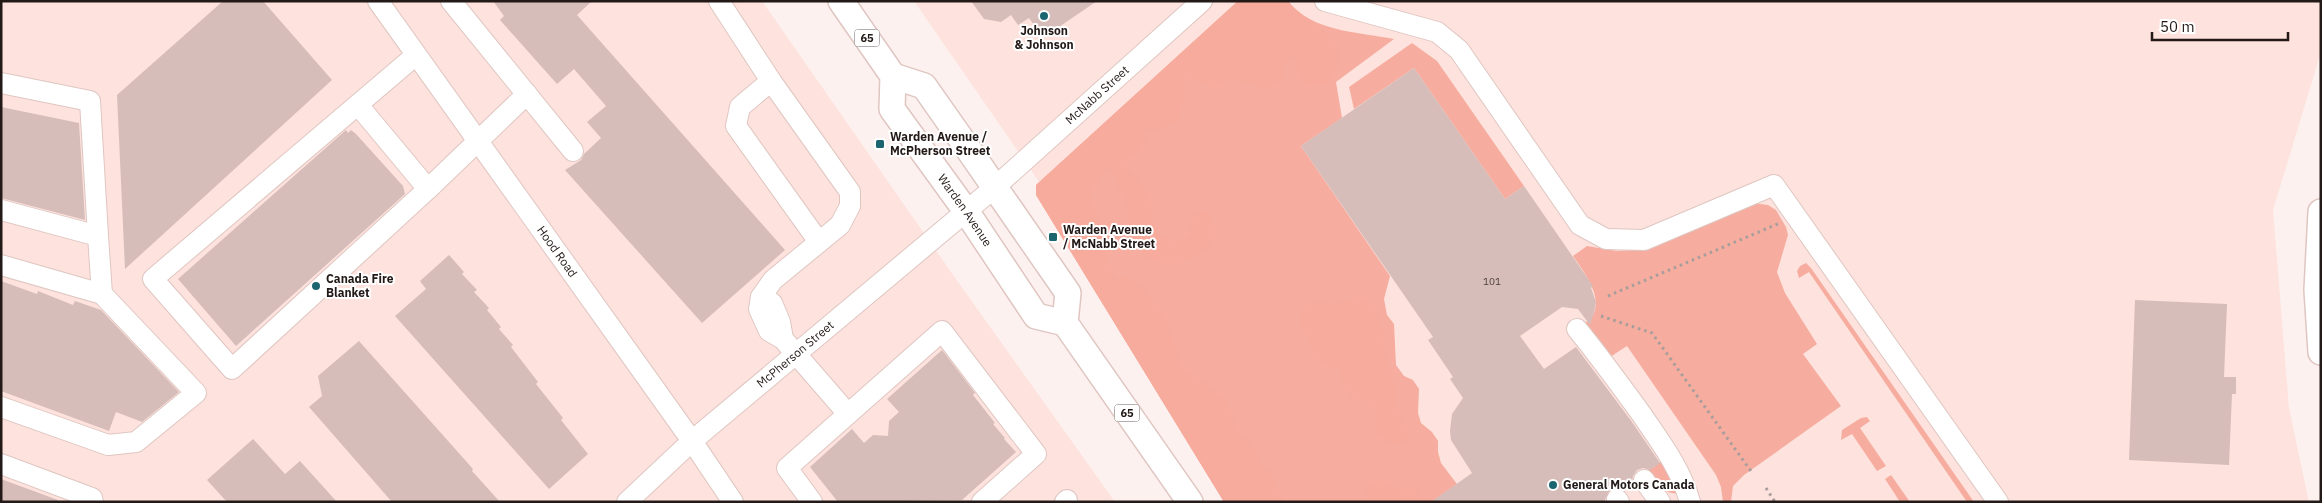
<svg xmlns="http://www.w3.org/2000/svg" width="2322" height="503" viewBox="0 0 2322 503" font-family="'IBM Plex Sans',sans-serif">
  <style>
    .built { fill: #fee2dd }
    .green { fill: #f6ad9f }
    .forest { fill: #f6ab9d }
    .building { fill: #d6bdb9 }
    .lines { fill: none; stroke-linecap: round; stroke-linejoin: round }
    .minor-casing { stroke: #dfc6c1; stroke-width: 22 }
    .major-casing { stroke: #dfc6c1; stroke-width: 28 }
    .path { stroke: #a79d9b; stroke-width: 3; stroke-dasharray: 2.5 4; stroke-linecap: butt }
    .minor { stroke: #fff; stroke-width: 20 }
    .major { stroke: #fff; stroke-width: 25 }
    .poi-dot { fill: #1b6571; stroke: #fff; stroke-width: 2 }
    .labels { text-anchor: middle; stroke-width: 4; stroke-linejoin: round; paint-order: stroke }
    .number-label { font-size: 10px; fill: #504340 }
    .shield { fill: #fff; stroke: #655f5d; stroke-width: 1 }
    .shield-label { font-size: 11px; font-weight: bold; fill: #231a18 }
    .poi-label { font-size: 12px; font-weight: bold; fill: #231a18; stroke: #fff; text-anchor: start }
    .street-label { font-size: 12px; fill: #231a18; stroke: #fff }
  </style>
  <rect width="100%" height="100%" fill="#fcf1ef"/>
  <!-- built -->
  <path class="built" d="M 1,1 L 762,1 L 951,272 L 1115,502 L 1,502 Z
    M 914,1 L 2321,1 L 2321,52 L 2273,210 L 2289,408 L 2309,502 L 1251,502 L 1051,199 Z"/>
  <!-- green -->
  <path class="green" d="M 1238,1 L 1288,1 C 1312,32 1359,32 1394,39 L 1336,82 L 1342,118 L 1301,146 L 1390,276 L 1384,299 L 1387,315 L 1394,324 L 1396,365 L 1404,376 L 1413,380 L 1419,389 L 1418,413 L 1421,423 L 1432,432 L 1438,441 L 1438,452 L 1441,463 L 1457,484 L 1432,502 L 1224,502 L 1036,195 L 1036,185 Z
    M 1412,43 L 1437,61 L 1524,186 L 1505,199 L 1414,68 L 1354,109 L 1349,87 Z
    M 1752,203 L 1768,205 L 1776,210 L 1786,227 L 1788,235 L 1777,272 L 1785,293 L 1817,344 L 1803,354 L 1841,406 L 1744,475 L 1733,486 L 1731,502 L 1723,502 L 1721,487 L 1716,475 L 1627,346 L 1610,357 L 1582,325 C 1612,308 1586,275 1573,256 L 1587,246 L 1617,251 L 1636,250 Z
    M 1806,263 L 1811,268 L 1974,502 L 1967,502 L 1809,272 L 1799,278 L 1797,271 L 1800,266 Z
    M 1867,417 L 1870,421 L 1860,428 L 1886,466 L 1877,471 L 1852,434 L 1841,440 L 1842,430 L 1861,418 Z
    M 1662,461 L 1680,493 C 1664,496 1657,482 1648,470 Z
    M 1891,475 L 1910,502 L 1900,502 L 1885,479 Z"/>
  <!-- forest -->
  <path class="forest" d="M 1238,1 L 1288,1 C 1304,23 1341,29 1338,61 C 1336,72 1334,76 1327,85 L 1307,86 L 1297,74 L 1294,56 L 1286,62 L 1282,82 L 1269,90 L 1230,78 L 1216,89 L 1190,77 L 1184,83 L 1185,95 L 1178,120 L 1163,129 L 1146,131 L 1147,140 L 1137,154 L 1126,161 L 1128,169 L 1139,179 L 1151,199 L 1152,216 L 1157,232 L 1172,242 L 1188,236 L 1195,212 L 1205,210 C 1240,248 1176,276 1148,258 C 1135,249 1128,233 1127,218 C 1127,214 1128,210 1127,206 C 1125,200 1120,195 1118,189 C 1116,181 1115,174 1108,169 L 1092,191 L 1096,217 L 1103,230 L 1110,267 L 1118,278 L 1128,276 L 1143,287 L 1166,317 L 1181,365 L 1224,397 L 1240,433 L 1254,444 L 1260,463 L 1273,475 L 1277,489 L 1287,502 L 1224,502 L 1036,195 L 1036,185 Z
    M 1360,296 L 1372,302 L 1384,332 L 1383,345 L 1395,386 L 1396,406 L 1408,430 L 1408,441 L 1394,444 L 1375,436 L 1375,409 L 1364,401 L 1350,397 L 1342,383 L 1339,367 L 1329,368 L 1315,361 L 1307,335 L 1298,322 L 1302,308 L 1314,302 L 1339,303 Z
    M 1373,481 L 1386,481 L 1397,489 L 1418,489 L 1424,502 L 1367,502 L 1366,489 Z"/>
  <!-- building -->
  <path class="building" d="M 223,1 L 263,1 L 332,80 L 125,269 L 117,95 Z
    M 493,1 L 592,1 L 577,15 L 785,250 L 702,323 L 565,170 L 581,160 L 584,154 L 601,138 L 587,122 L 606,106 L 574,69 L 557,84 L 500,20 L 504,16 Z
    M 971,1 L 1097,1 L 1053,31 L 1036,28 L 1029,18 L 1018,25 L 1011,15 L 1001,22 L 984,19 Z
    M 1414,68 L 1505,199 L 1524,186 L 1593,286 L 1591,288 L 1596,302 L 1595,309 L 1590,325 L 1578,309 L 1562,307 L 1520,336 L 1544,369 L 1576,347 L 1632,422 L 1660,463 L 1650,470 L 1643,468 L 1637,470 L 1633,476 L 1632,482 L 1623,489 L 1617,487 L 1610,489 L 1604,502 L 1431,502 L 1472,473 L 1451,440 L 1450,431 L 1452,414 L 1463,398 L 1450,379 L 1453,377 L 1428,340 L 1433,337 L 1301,146 Z
    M 1,107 L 79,123 L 85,220 L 1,198 Z
    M 346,130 L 348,133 L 351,130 L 356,134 L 403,186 L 405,194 L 236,346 L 178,279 Z
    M 449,255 L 464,272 L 462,274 L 477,290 L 474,292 L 489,308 L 487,310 L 501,327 L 499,329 L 513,345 L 511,347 L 538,382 L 536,384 L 563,418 L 561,420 L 588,454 L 549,489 L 395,316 L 426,289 L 420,281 Z
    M 1,281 L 37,294 L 38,291 L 73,305 L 75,301 L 101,310 L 179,392 L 142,422 L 116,412 L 109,431 L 1,391 Z
    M 2135,300 L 2227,304 L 2224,377 L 2236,377 L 2236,394 L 2232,394 L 2229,465 L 2129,460 Z
    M 359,341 L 473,469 L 472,471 L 500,502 L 392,502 L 309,407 L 322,396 L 318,376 Z
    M 942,350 L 975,393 L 973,395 L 995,423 L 993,424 L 1005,438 L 1004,439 L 1016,452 L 962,500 L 838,502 L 810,467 L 852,429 L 864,443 L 873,435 L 888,436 L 889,421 L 899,412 L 887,399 Z
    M 253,439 L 285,474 L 300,461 L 337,502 L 227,502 L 207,480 Z
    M 1,479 L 58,500 L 57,502 L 1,502 Z"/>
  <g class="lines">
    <defs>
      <g id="minor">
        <path id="s1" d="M 378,1 L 692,441 L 733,502"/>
        <path d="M 451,1 L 573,151"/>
        <path d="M 719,1 L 771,81 L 850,192 L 850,206 L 840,225 L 773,280 L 761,297"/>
        <path d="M 1325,1 L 1437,32 L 1459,50 L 1580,225 L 1606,239 L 1644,240 L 1774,185 L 1998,502"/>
        <path d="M 771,81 L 740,107 L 736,126 L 819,242"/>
        <path d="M 1,83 L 90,101 L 98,236"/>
        <path d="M 358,105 L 428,189 L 232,369 L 153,279 L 416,55"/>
        <path d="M 428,189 L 527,94"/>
        <path d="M 1,210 L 98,236 L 102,294"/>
        <path d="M 1,265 L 102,294 L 196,393 L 136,442 L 108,445 L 1,407"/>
        <path d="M 1577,329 C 1600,357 1621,386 1642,415 C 1661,443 1681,469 1690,502"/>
        <path d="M 783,339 L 780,322 L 772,303 L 761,297 L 759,309 L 769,331 L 783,339 L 848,414"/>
        <path d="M 1,464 L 92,498 L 93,502"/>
        <path d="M 1644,480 L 1660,502"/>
        <path d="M 1617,499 L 1619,502"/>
        <path id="s2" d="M 627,502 L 692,441 L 994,188 L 1202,1"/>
        <path d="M 812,502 L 787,468 L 942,331 L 1036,454 L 982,502"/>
        <path d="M 1065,502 L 1067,500"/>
      </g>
      <g id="major">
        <path id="s3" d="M 841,1 L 893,76 L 892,109 L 966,211 L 1036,316 L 1065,323"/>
        <path d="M 893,76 L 924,86 L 971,153 L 1068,293 L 1065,323 L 1190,502"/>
        <path d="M 2321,212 L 2317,290 L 2321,352"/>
      </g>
    </defs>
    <!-- minor casing -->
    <use href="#minor" class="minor-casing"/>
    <!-- major casing -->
    <use href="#major" class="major-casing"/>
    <!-- path -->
    <path class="path" d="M 1608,296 L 1780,223
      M 1601,316 L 1652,333 L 1753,474
      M 1766,488 L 1775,502"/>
    <!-- minor -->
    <use href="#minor" class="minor"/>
    <!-- major -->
    <use href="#major" class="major"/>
  </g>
  <!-- markers -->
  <g class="poi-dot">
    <circle cx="1044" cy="16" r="5"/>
    <rect x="875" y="139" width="10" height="10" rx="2.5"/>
    <rect x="1048" y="232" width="10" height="10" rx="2.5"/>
    <circle cx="316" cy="286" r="5"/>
    <circle cx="1553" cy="485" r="5"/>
  </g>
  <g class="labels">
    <!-- number labels -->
    <g class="number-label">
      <text x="1492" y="285">101</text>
    </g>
    <!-- shield labels -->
    <g class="shield">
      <rect x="854.5" y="29.5" width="25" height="17" rx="4"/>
      <rect x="1114.5" y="404.5" width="25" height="17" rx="4"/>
    </g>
    <g class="shield-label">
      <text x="867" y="42">65</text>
      <text x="1127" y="417">65</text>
    </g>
    <!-- poi labels -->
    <g class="poi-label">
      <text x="1044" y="35" text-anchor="middle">Johnson<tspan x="1044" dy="14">&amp; Johnson</tspan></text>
      <text x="890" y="141">Warden Avenue /<tspan x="890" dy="14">McPherson Street</tspan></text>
      <text x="1063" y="234">Warden Avenue<tspan x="1063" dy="14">/ McNabb Street</tspan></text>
      <text x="326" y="283">Canada Fire<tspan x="326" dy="14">Blanket</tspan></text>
      <text x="1563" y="489">General Motors Canada</text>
    </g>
    <!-- street labels -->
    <g class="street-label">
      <text dy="4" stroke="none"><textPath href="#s2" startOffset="622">McNabb Street</textPath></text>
      <text dy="4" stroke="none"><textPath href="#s3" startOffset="249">Warden Avenue</textPath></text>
      <text dy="4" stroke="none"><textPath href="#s1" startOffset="308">Hood Road</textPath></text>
      <text dy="4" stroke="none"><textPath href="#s2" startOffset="224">McPherson Street</textPath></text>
    </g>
  </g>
  <!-- border -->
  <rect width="2322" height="503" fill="none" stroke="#231a18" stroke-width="5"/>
  <!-- scale -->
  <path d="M2152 32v8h136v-8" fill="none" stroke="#231a18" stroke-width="2.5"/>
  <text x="2160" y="32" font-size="15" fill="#231a18" stroke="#ffffff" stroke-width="4" paint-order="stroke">50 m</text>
</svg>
